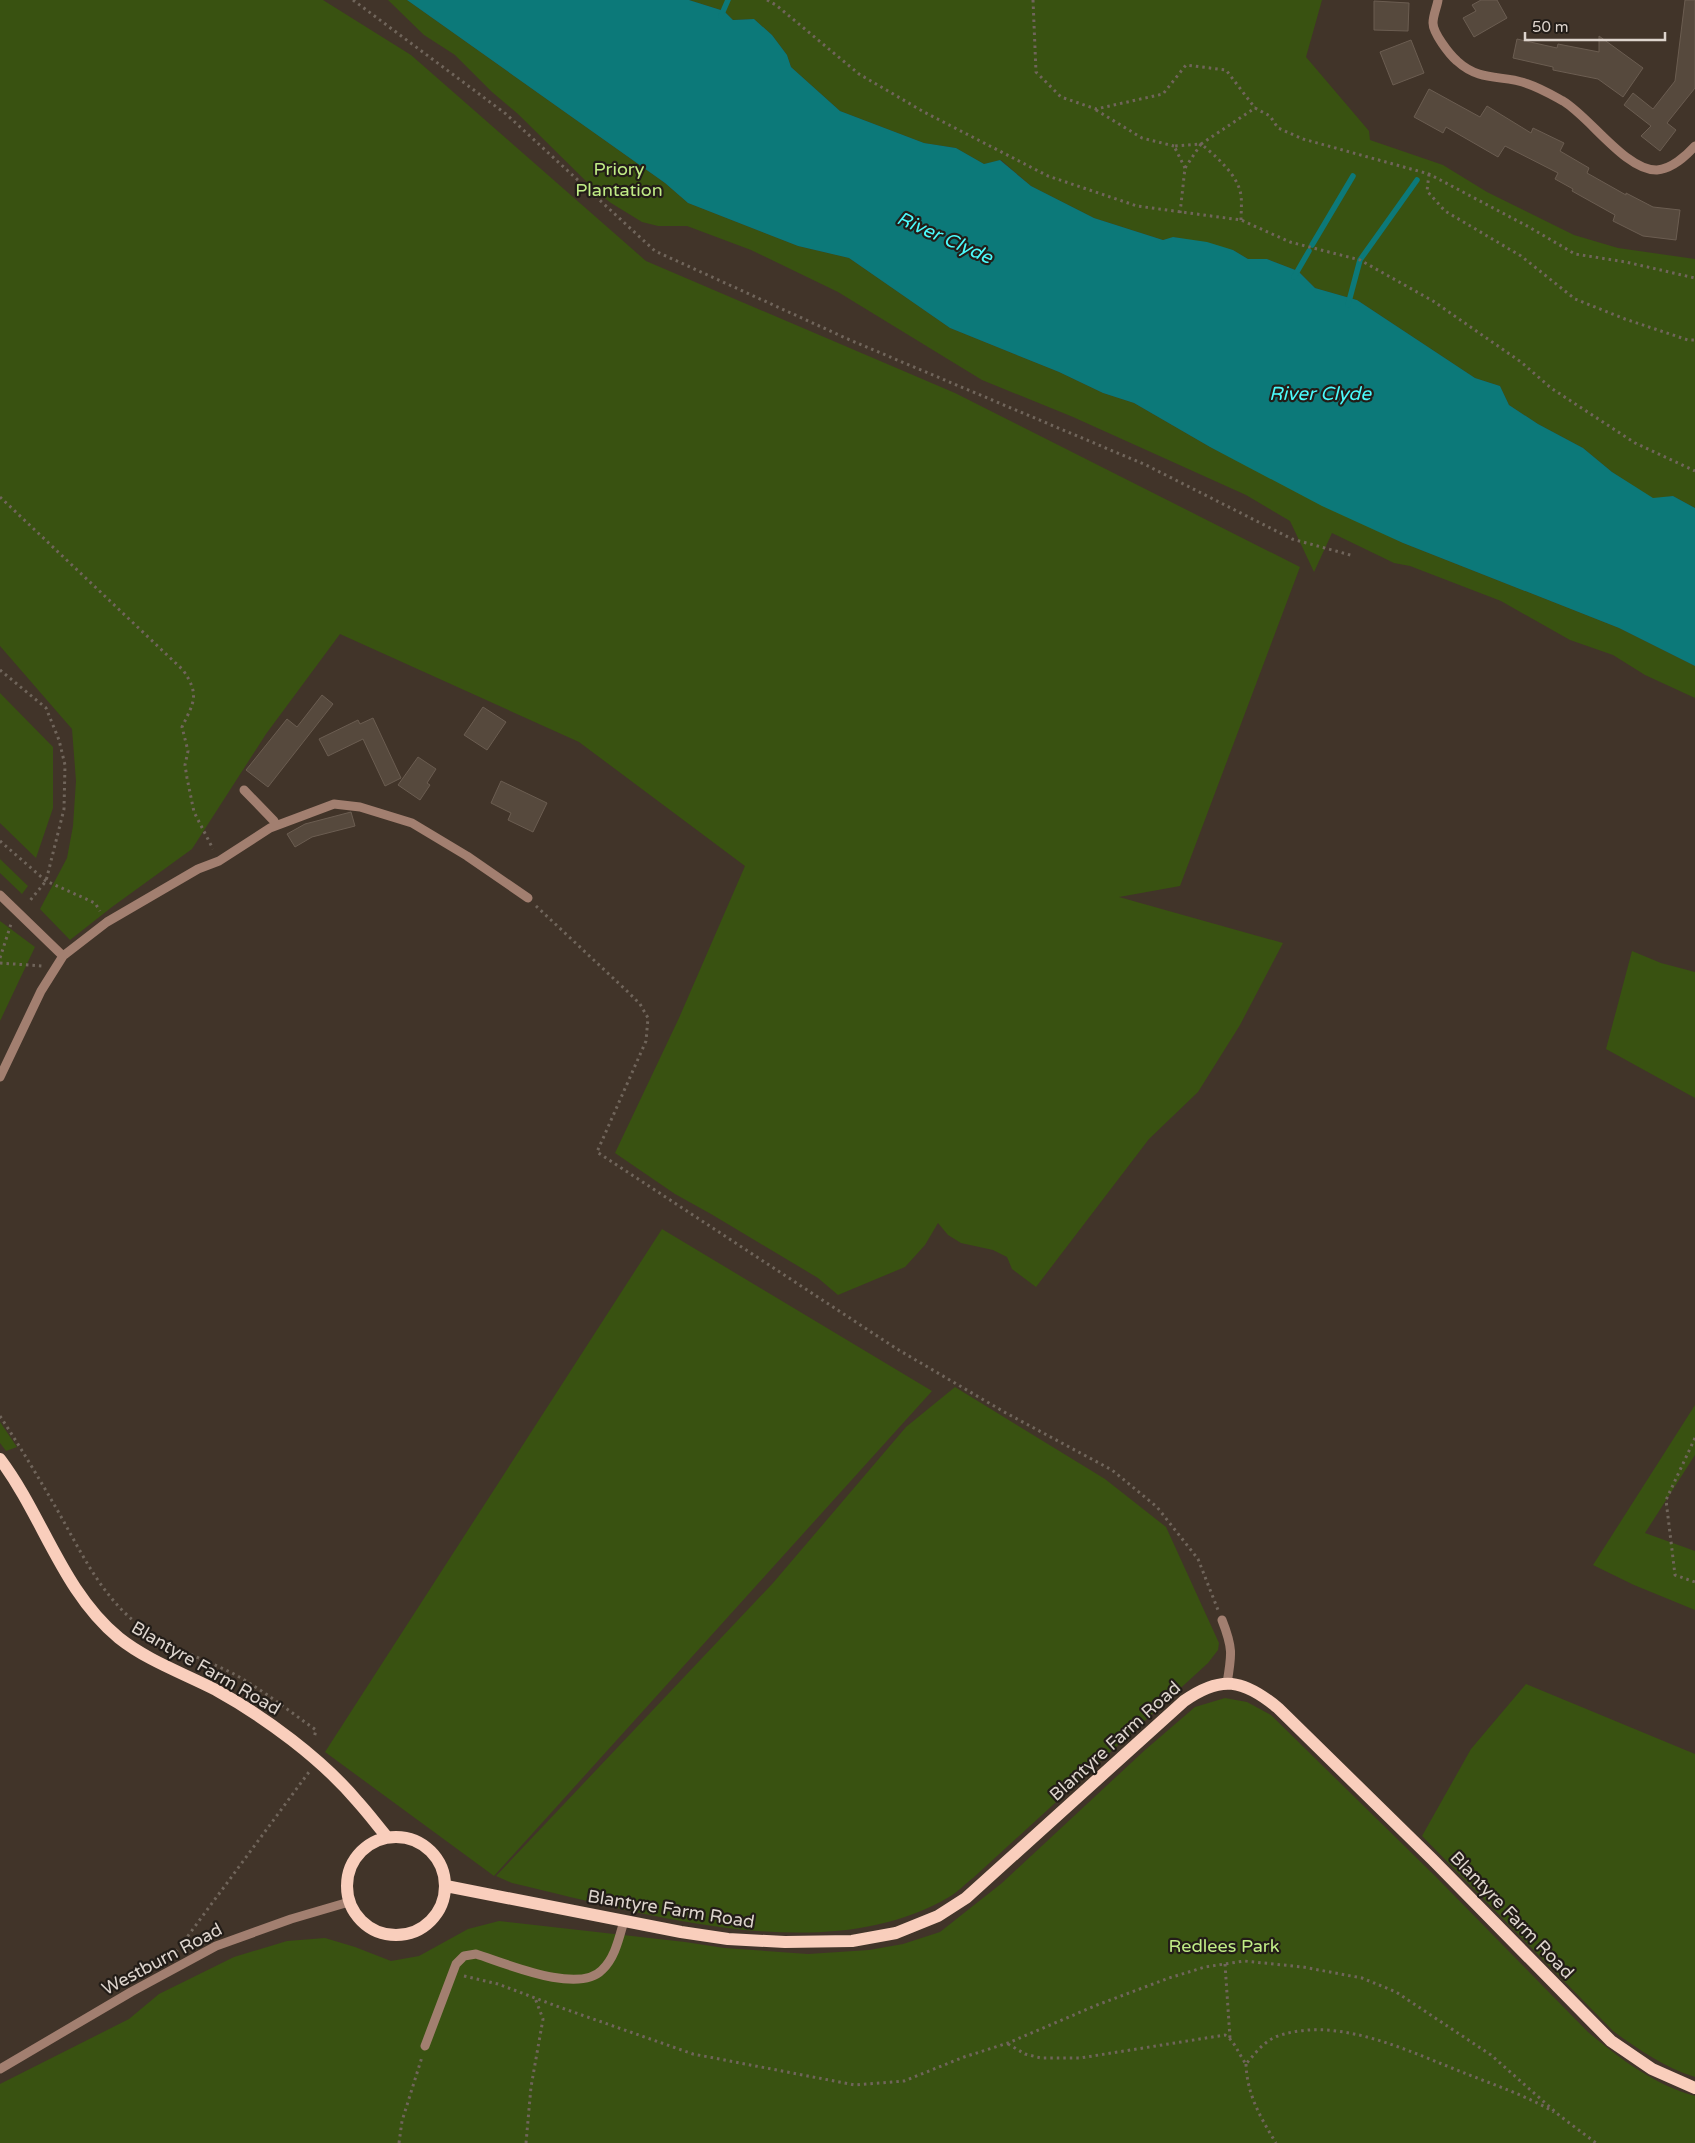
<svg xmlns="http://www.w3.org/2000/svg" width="1695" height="2143" viewBox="0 0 1695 2143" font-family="'Varela Round',sans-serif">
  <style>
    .green { fill: #395211 }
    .water { fill: #0c7979 }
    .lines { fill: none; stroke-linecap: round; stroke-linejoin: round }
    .stream { stroke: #0c7979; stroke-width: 5.5 }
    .building { fill: #56493d; stroke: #6b5d51 }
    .path { stroke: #70655b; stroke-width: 3; stroke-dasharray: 2.5 4; stroke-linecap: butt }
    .minor { stroke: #a27f70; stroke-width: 9 }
    .major { stroke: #f9cebc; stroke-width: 12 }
    .labels { text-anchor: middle; stroke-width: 4.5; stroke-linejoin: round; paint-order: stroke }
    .park-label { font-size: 18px; fill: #c0ec86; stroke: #231d18 }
    .street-label { font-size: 18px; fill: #ddd4cd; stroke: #231d18 }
    .water-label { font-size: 19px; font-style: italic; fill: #4bfbfc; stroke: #231d18 }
  </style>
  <rect width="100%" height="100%" fill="#413429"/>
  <!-- green -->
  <path class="green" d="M 0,0 L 323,0 L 411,55 L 646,261 L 955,393 L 1300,567 L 1180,886 L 1119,897 L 1283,943 L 1240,1025 L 1198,1092 L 1149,1139 L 1036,1287 L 1012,1269 L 1007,1257 L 993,1250 L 961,1243 L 948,1235 L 938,1223 L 925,1245 L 905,1267 L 838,1295 L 818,1278 L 711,1214 L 675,1194 L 615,1153 L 679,1018 L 745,866 L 579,742 L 340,634 L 266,734 L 192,849 L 112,907 L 70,940 L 40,909 L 67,858 L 73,826 L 76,781 L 72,729 L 0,646 Z
    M 388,0 L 407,0 L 665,183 L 688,203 L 798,246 L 849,258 L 950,328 L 1059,372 L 1103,393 L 1134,403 L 1210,447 L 1403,543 L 1619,628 L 1695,666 L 1695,698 L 1645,675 L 1613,655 L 1570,640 L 1501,601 L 1410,566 L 1394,563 L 1332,533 L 1314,572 L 1290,521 L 1246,495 L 1073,417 L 982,380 L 838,292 L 751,250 L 687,226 L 658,226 L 642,222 L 611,203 L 597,192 L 518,114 L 492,92 L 455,55 L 424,35 Z
    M 689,0 L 1322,0 L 1306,57 L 1369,131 L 1370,140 L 1443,165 L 1487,192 L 1574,235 L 1618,248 L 1695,259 L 1695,508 L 1673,496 L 1653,499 L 1612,472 L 1583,448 L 1538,424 L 1509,405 L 1500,386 L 1475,378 L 1357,300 L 1315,288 L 1298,271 L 1267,259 L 1248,259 L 1233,250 L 1174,237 L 1163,240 L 1094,218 L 1031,186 L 1001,160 L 984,164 L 956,148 L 924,143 L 840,111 L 791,67 L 787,55 L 772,35 L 754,19 L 733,20 L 724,11 Z
    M 0,693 L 53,747 L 53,808 L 36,858 L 0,823 Z
    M 0,859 L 28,886 L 22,894 L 0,873 Z
    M 0,921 L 35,947 L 0,1021 Z
    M 1632,951 L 1661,963 L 1695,972 L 1695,1098 L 1606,1049 Z
    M 662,1229 L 932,1391 L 494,1876 L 325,1752 Z
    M 955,1387 L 1105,1479 L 1166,1527 L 1219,1643 L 1218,1650 L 1208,1663 L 973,1878 C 965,1884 958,1892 949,1897 C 826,1970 641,1913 512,1883 L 496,1876 L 773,1583 L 906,1427 Z
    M 1695,1405 L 1695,1455 L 1645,1533 L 1695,1551 L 1695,1610 L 1634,1585 L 1593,1565 Z
    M 0,1422 L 17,1447 L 6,1451 L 0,1443 Z
    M 1526,1684 L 1695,1754 L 1695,2077 C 1665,2068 1638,2049 1613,2031 L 1422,1836 L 1471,1749 Z
    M 1225,1698 L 1247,1702 L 1271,1715 L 1436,1877 L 1588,2032 C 1620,2059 1655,2085 1695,2096 L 1695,2143 L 0,2143 L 0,2084 L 129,2019 L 159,1994 L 234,1957 L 287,1941 L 325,1938 L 355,1947 L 391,1961 L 419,1956 L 468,1929 L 499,1921 L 685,1942 L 724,1948 L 808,1954 L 869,1950 L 903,1944 L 940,1932 L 1002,1883 L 1145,1750 L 1195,1707 Z"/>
  <!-- water -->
  <path class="water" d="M 407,0 L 689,0 L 724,11 L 733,20 L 754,19 L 772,35 L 787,55 L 791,67 L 840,111 L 924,143 L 956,148 L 984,164 L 1000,160 L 1031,186 L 1094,218 L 1163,240 L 1173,237 L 1207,242 L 1233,250 L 1248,259 L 1267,259 L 1298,271 L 1315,288 L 1357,300 L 1475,378 L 1500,386 L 1509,405 L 1538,424 L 1583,448 L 1612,472 L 1653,498 L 1673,496 L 1695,508 L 1695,666 L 1619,628 L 1403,543 L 1322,506 L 1210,447 L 1134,403 L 1103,393 L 1059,372 L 950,328 L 849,258 L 798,246 L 688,203 L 665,183 Z"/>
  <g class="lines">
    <!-- stream -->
    <path class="stream" d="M 721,16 L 728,0
      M 1312,245 L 1353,176
      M 1294,277 L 1309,251
      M 1348,305 L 1360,260 L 1417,180"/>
  </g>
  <!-- building -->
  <path class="building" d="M 1481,0 L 1497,0 L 1507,18 L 1474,37 L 1463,18 L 1476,11 L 1472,5 Z
    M 1685,0 L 1695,0 L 1695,88 L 1667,123 L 1676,130 L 1660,151 L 1641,136 L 1651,126 L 1624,105 L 1633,93 L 1653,109 L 1675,81 Z
    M 1374,1 L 1409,3 L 1408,31 L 1374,30 Z
    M 1599,36 L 1643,68 L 1623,97 L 1598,79 L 1553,70 L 1553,67 L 1513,58 L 1517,39 L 1557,48 L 1558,44 L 1599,52 Z
    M 1411,40 L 1424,73 L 1393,85 L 1380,52 Z
    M 1429,89 L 1480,117 L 1487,106 L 1531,133 L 1533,128 L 1564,143 L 1560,151 L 1589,168 L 1587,173 L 1626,195 L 1626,193 L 1653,207 L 1680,210 L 1676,240 L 1643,236 L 1613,221 L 1615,215 L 1572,191 L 1573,189 L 1555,179 L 1558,173 L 1505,146 L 1498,157 L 1446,127 L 1443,133 L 1414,117 Z
    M 322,695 L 333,704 L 268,787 L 246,770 L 287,719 L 297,727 Z
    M 483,707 L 506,722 L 487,750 L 464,735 Z
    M 373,718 L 401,778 L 385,786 L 363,739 L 328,756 L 319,739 L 358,720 L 360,724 Z
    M 418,757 L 436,769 L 427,783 L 430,785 L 420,800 L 398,785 Z
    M 501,781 L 547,803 L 533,832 L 508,820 L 511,813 L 491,803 Z
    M 351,812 L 355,826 L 312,837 L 295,847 L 287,834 L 305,824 Z"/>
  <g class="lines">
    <!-- path -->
    <path class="path" d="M 353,0 L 506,114 L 655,251 L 850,340 L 1146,465 L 1292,539 L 1354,556
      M 767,0 L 776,5 L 859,74 L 924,112 L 1048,176 L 1137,206 L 1241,220 L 1290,242 L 1360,260 L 1433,301 L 1521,362 L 1551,388 L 1635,443 L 1695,471
      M 1033,0 L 1036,72 L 1061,97 L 1096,109 L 1163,94 L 1186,65 L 1226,70 L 1255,108
      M 1096,110 L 1142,138 L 1174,146
      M 1429,174 L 1427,191 L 1445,211 L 1521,256 L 1575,299 L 1625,319 L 1688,340 L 1695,340
      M 1180,213 L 1185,168 L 1201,144 L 1174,146 L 1185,168
      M 1241,220 C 1241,212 1242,204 1241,196 C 1239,176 1216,156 1201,144 L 1255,108 L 1270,116 L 1278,128 L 1303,139 L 1429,174 L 1529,227 L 1575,254 L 1626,262 L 1695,278
      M 0,497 L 183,670 C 200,695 194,702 182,727 L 188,751 L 185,765 L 187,778 L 194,812 L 213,849
      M 0,670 L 46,708 L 59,740 L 65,765 L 64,809 L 46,881 L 28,903
      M 0,841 L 46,881 L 95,903 L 100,911
      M 536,906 L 628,992 L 640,1004 L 648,1018 L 646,1041 L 597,1152 L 897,1349 L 1006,1413 L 1112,1470 L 1157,1507 L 1198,1559 L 1218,1610
      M 0,958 L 11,924
      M 0,963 L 42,966
      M 0,1416 C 21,1448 40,1480 59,1513 C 82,1554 102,1597 140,1626 C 168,1648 203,1658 234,1674 C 263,1690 289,1711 316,1730 L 314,1738
      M 1695,1438 L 1666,1500 L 1675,1575 L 1695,1582
      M 176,1952 L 309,1772
      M 1225,1964 L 1230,2038
      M 464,1976 L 498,1984 L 559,2007 L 693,2054 L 855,2085 L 904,2081 L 964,2057 L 1008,2043 L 1097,2005 L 1169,1978 L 1205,1967 L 1244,1961 L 1303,1967 L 1362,1978 L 1396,1992 L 1491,2055 L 1560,2116 L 1596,2143
      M 1008,2044 L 1025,2054 L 1041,2058 L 1080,2058 L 1225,2035 C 1235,2041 1239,2055 1246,2064 C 1256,2052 1266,2039 1281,2035 C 1341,2016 1412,2053 1467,2074 C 1497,2086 1527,2096 1554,2112
      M 1246,2064 C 1247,2094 1260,2117 1276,2143
      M 399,2143 L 402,2121 L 422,2057
      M 526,2143 L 531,2087 L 543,2019 L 535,1998"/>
    <!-- minor -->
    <path class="minor" d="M 1438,0 C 1437,7 1433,15 1433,23 C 1433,33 1449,54 1457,61 C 1481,83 1503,74 1528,84 C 1540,88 1552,95 1563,101 C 1590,117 1626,171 1657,170 C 1671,169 1686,156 1695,146
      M 244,790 L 274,821
      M 0,895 L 63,956
      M 0,1077 L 41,991 L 63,956 L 107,922 L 198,869 L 219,861 L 270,828 L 334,804 L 360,807 L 412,823 L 467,856 L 528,898
      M 1222,1620 C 1233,1648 1232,1654 1227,1683
      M 425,2046 L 456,1964 L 464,1956 L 476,1954 C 505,1963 578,1995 602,1970 C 615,1958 619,1938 624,1921
      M 0,2069 L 131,1992 L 216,1946 L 291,1919 L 349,1902"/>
    <!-- major -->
    <path class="major" d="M 0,1459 C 43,1516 62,1591 119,1638 C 148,1661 183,1673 216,1690 C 265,1717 322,1759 358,1802 C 368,1813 377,1825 387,1837
      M347 1886a49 49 0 1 1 98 0a49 49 0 1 1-98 0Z
      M 446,1886 L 681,1932 L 728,1939 L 785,1942 L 852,1941 L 896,1933 L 938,1916 L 966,1898 L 1184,1701 C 1221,1675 1243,1679 1278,1708 L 1432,1859 L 1611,2041 L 1652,2069 L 1695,2088"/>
  </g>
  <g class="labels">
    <!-- park labels -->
    <g class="park-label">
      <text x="619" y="175">Priory<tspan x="619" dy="21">Plantation</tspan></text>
      <text x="1224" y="1952">Redlees Park</text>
    </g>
    <!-- street labels -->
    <g class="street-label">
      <text transform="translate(206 1668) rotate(30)" y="6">Blantyre Farm Road</text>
      <text transform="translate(1115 1741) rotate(-42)" y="6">Blantyre Farm Road</text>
      <text transform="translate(671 1909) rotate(9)" y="6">Blantyre Farm Road</text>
      <text transform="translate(1512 1915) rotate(46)" y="6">Blantyre Farm Road</text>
      <text transform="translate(162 1959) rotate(-28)" y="6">Westburn Road</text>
    </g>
    <!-- water labels -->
    <g class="water-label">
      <text transform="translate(945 237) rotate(24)" y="7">River Clyde</text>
      <text x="1320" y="400">River Clyde</text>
    </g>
  </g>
  <!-- scale -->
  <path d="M1525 32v8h140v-8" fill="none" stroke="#ddd4cd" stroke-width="2.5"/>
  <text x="1532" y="32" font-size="15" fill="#ddd4cd" stroke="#231d18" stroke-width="4" paint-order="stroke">50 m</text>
</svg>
